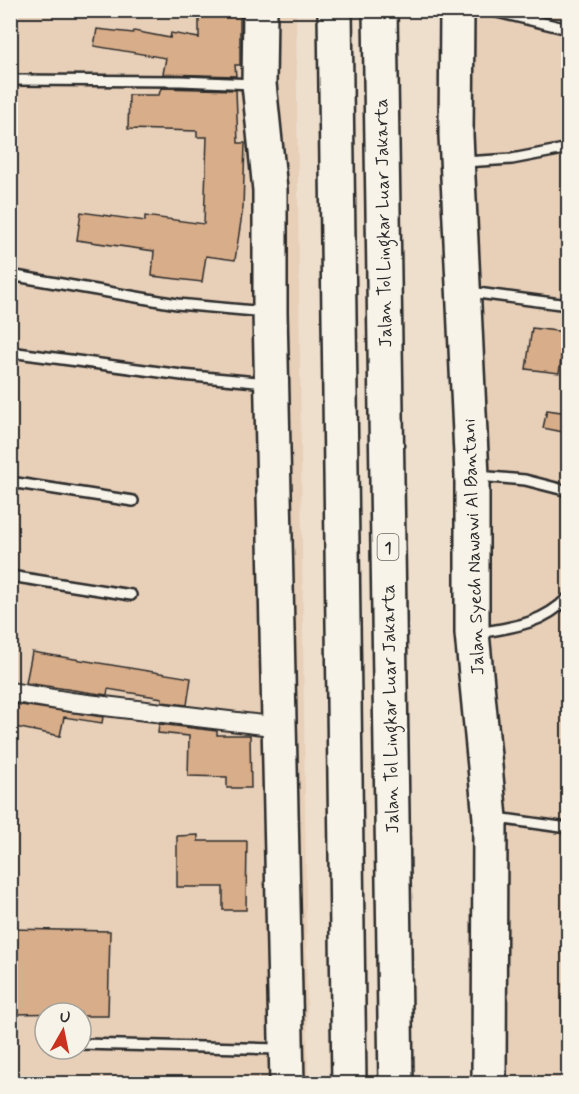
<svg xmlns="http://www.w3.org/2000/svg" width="579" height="1094" viewBox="0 0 579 1094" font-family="Mynerve,sans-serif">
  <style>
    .built { fill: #e7cfb8; fill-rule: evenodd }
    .building { fill: #d8ad89; stroke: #2b2b2b; stroke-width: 1.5 }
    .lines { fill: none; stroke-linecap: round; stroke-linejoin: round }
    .lane-casing { stroke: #2b2b2b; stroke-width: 14 }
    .street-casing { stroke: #2b2b2b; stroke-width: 22 }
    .highway-casing { stroke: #2b2b2b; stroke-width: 38 }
    .lane { stroke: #f7f3e8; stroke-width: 9 }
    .street { stroke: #f7f3e8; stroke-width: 18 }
    .highway { stroke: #f7f3e8; stroke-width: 33 }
    .labels { text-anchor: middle; stroke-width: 4.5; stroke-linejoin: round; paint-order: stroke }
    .shield { fill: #f7f3e8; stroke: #686764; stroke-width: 1.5 }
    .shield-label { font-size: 16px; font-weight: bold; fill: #2b2b2b }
    .street-label { font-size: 18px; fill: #2b2b2b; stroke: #f7f3e8 }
  </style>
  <rect width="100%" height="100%" fill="#eedecc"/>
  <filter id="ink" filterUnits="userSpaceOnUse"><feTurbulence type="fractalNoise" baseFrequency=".0167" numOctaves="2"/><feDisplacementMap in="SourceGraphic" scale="12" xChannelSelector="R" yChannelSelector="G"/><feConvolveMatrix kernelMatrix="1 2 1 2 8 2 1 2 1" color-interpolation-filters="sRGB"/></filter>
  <g filter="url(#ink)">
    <!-- built -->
    <path class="built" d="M 10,11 L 296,11 L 308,1083 L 11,1083 ZM 45,1013 L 81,1013 L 81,1049 L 45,1049 Z
      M 460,11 L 568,11 L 568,1083 L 493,1083 Z"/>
    <!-- building -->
    <path class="building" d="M 199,10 L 240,10 L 240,65 L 235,65 L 236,76 L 163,74 L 166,58 L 94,46 L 97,29 L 133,33 L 134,31 L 170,38 L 171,33 L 199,38 Z
      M 161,88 L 236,90 L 238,143 L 245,143 L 243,208 L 235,260 L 206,256 L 202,282 L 152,276 L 154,251 L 77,240 L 81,212 L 145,221 L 145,216 L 204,224 L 207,137 L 197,137 L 197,131 L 128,129 L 129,95 L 159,95 Z
      M 532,328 L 565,332 L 559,373 L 526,369 Z
      M 547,410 L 568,413 L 568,433 L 543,428 Z
      M 32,652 L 191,678 L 187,705 L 162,702 L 162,698 L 108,689 L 107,695 L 26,683 Z
      M 14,704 L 103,717 L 102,723 L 64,717 L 60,736 L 10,726 Z
      M 159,724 L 217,731 L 217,735 L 250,735 L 251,788 L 227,788 L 227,777 L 188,776 L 189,736 L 158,733 Z
      M 198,835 L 198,841 L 247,841 L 246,910 L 223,910 L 223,887 L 177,887 L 177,836 Z
      M 10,929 L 110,931 L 108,1016 L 81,1016 L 81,1013 L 10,1014 Z"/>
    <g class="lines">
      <defs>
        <path id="lane" d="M 489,10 L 568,29
          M 10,80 L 181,81 L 254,84
          M 464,162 L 512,159 L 564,149 L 568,143
          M 10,275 L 177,304 L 265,312
          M 470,292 L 568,305
          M 10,352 L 182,375 L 267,383
          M 477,476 L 525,480 L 568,491
          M 10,482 L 133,501
          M 10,576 L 131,595
          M 478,633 C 514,627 542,624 568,598
          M 497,818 L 568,828
          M 81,1044 L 280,1049"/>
        <path id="street" d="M 10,692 L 71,702 L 280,727"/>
        <path id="highway" d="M 260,10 L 259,84 L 270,190 L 270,312 L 287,1084
          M 335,10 L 349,1084
          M 380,10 L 396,1084
          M 457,10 L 456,135 L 472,476 L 472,633 L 490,818 L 489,1084"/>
      </defs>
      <!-- lane casing -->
      <use href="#lane" class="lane-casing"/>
      <!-- street casing -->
      <use href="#street" class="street-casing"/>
      <!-- highway casing -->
      <use href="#highway" class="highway-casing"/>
      <!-- lane -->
      <use href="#lane" class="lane"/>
      <!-- street -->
      <use href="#street" class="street"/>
      <!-- highway -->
      <use href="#highway" class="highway"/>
    </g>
  </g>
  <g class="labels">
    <!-- shield labels -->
    <rect class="shield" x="377.5" y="534" width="21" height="26" rx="4.5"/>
    <g class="shield-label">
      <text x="388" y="553">1</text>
    </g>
    <!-- street labels -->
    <g class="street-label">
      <text transform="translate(383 223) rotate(-91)" y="6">Jalan Tol Lingkar Luar Jakarta</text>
      <text transform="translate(473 547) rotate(-92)" y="6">Jalan Syech Nawawi Al Bantani</text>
      <text transform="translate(390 709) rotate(-91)" y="6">Jalan Tol Lingkar Luar Jakarta</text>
    </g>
  </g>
  <!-- margin -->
  <rect width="579" height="1094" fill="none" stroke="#f7f3e8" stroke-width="36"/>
  <rect x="18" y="18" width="543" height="1058" fill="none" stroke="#2b2b2b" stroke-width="2" filter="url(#ink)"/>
  <!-- north arrow -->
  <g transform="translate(63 1031) rotate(9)"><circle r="28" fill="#f7f3e8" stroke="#a5a39c" stroke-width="1.5"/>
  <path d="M0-4.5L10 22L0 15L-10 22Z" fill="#c8321e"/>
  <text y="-9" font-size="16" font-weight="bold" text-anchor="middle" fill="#2b2b2b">U</text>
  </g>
</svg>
